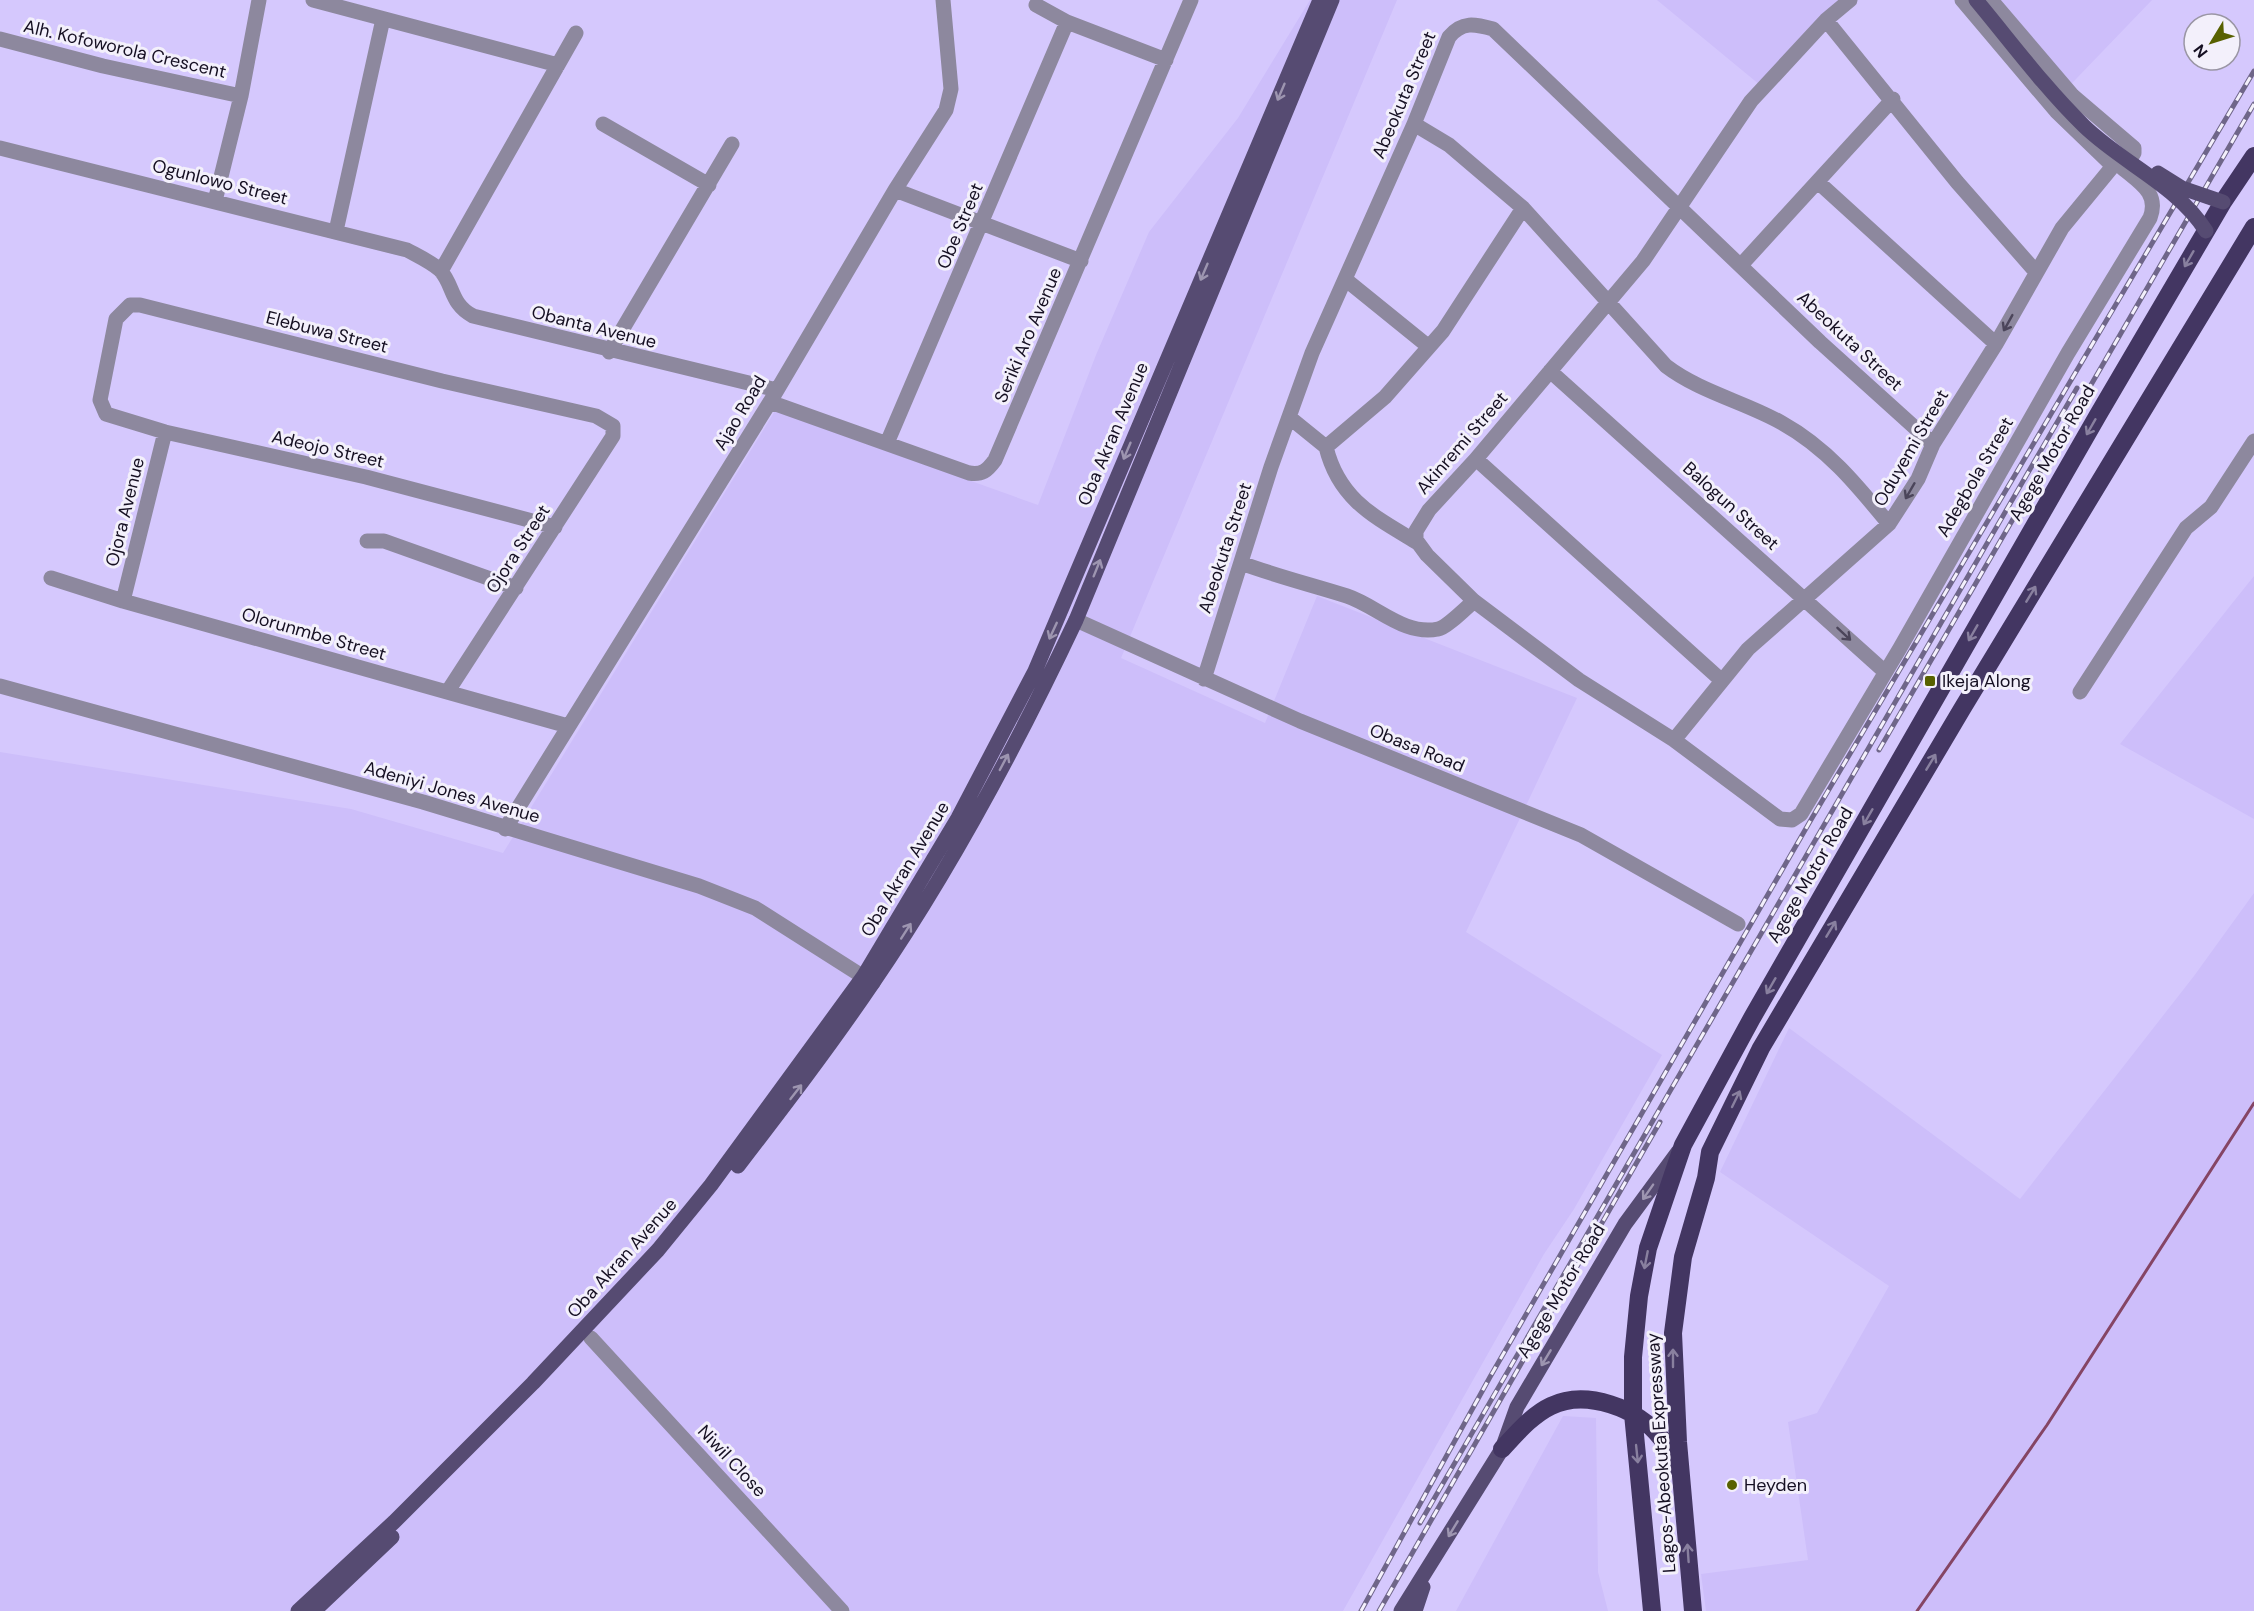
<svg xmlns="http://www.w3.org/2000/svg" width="2254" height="1611" viewBox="0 0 2254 1611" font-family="'DM Sans',sans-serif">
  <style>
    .built { fill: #cdbefa }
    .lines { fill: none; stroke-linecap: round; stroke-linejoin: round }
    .stream { stroke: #854564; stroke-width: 3 }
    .minor { stroke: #8d889e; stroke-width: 15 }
    .major { stroke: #564b72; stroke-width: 15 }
    .highway { stroke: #433662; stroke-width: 18 }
    .rail-casing { stroke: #6f6689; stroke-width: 5 }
    .rail { stroke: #f3f0fb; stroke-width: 3; stroke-dasharray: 9; stroke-linecap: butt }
    .major-bridge { stroke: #564b72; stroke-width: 15 }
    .oneway { stroke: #9d95b0 }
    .oneway2 { stroke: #89809f }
    .oneway3 { stroke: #4b455a }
    .poi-dot { fill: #586100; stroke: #f3f0fb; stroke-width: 2 }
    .labels { text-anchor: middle; stroke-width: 6; stroke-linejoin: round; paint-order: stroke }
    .street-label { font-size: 18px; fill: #150f22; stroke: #f3f0fb }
    .poi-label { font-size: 18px; fill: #150f22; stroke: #f3f0fb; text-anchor: start }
  </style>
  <rect width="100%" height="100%" fill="#d5c8fd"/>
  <!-- built -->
  <path class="built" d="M 1310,0 L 1397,0 L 1121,658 L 1265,723 L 1317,596 L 1577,698 L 1466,932 L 1662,1055 L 1574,1209 L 1544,1254 L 1343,1611 L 0,1611 L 0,752 L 351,809 L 503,853 L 775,411 L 1038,505 L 1096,355 L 1149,232 L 1238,118 Z
    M 1657,0 L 1857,0 L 1760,85 Z
    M 1962,0 L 2152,0 L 2051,105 Z
    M 2254,576 L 2254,819 L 2120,744 Z
    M 2254,893 L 2254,1611 L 1706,1611 L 1701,1574 L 1808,1560 L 1788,1422 L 1817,1413 L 1889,1286 L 1720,1172 L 1789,1028 L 2020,1199 L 2194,976 Z
    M 1563,1416 L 1596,1418 L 1598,1572 L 1608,1611 L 1456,1611 Z"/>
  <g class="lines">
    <!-- stream -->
    <path class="stream" d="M 1917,1611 L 2047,1425 L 2254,1103"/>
    <!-- minor -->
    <path class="minor" d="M 313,0 L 558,65
      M 1850,0 L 1826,20 L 1751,101 L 1643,261 L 1476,459 L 1429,510 L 1416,531 L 1416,540 L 1427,555 L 1474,601 L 1579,680 L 1674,740 L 1780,819 L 1792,820 L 1801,814 L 1900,648 L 2068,353 L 2150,218 C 2160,192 2138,182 2120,166
      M 1962,0 L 2056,111 L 2113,166 L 2128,163 L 2134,153 L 2134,148 L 2073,96 L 1991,0
      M 1036,5 L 1067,22 L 1166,60
      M 1826,20 L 1957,182 L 2036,272
      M 0,39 L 103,66 L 241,96
      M 603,124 L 709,185
      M 1414,124 L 1449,145 L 1523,208 L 1666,366 C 1700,392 1745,402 1782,423 C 1827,448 1857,485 1889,524
      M 0,148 L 407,250 C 418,256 431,262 440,270 C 454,285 450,304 473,316 L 777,390
      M 1818,182 L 1996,344
      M 895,190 L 1081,261
      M 215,201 L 241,96 L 259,0
      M 336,231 L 383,19
      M 1742,264 L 1893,99
      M 441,271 L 576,33
      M 1345,279 L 1429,347
      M 609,352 L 732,144
      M 1550,371 L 1884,671
      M 770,402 L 969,473 C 982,475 987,471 995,460 L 1191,0
      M 1289,417 L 1326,447 L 1385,397 L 1443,331 L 1523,208
      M 887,443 L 1067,22
      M 1326,447 C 1339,500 1375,517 1418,543
      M 1476,459 L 1721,680
      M 367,541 L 384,541 L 516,588
      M 1241,563 C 1276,576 1312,585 1347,596 C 1377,606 1404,636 1438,629 C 1446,628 1466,608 1474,601
      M 51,578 L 123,601 L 568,726
      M 123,601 L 165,432
      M 1076,620 L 1300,721 L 1581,835 L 1738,924
      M 1204,679 L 1271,467 L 1312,353 L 1414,124 L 1449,37 C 1462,21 1475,24 1493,29 L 1820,342 L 1933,444
      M 0,686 L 423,802 L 699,886 L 755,908 L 873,983
      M 448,691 L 613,436 L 613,426 L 596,416 L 442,381 L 140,305 L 130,305 L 116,319 L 100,400 L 106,414 L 165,432 L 366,477 L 555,527
      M 2080,692 L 2186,528 L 2211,507 L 2254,441
      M 1674,740 L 1748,649 L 1889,524 L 1918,479 L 1933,444 L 1996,344 L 2062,228 L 2113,166
      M 505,829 L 770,402 L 895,190 L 946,110 L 951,89 L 943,0
      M 591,1338 L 842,1611"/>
    <!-- major -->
    <path class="major" d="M 738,1166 C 784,1106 830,1046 872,984 C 951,869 1017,745 1076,620 L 1332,0
      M 298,1611 L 394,1522 L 533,1383 L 658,1250 L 711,1185 L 863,977 L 958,818 L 1035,671 L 1320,0
      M 314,1611 L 392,1537
      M 1401,1611 L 1502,1449 L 1517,1407 L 1625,1224 L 1678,1152
      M 1415,1611 L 1423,1587"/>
    <!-- highway -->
    <path class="highway" d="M 1502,1449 C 1517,1433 1532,1415 1551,1406 C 1586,1389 1638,1408 1661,1438 C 1668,1446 1672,1458 1676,1467
      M 1652,1611 L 1633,1414 L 1633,1357 L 1639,1296 L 1648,1248 L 1683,1145 L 1752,1018 L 2098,415 L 2223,202 L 2254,156
      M 1693,1611 L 1678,1442 L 1673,1333 L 1683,1257 L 1706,1178 L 1710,1152 L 1761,1048 L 1962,709 L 2254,227"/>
    <defs>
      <path id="rail" d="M 1879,750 L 2254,104
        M 1420,1523 L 2077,388
        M 1361,1611 L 1490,1377 L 1812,818 L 2254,71
        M 1379,1611 L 1660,1122"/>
    </defs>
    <!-- rail casing -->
    <use href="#rail" class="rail-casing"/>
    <!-- rail -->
    <use href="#rail" class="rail"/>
    <!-- major-bridge -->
    <path class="major-bridge" d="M 1976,0 C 2011,42 2045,88 2084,126 C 2122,163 2178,186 2206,231
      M 2158,173 L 2182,188 L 2223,202"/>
  </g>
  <!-- one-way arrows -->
  <defs><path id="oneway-shaft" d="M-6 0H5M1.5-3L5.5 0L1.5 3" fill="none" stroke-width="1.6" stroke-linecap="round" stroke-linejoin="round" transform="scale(1.5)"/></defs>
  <g class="oneway">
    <use href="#oneway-shaft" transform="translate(1281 92) rotate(113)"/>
    <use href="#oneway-shaft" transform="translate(1204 272) rotate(113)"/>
    <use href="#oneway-shaft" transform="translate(1127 451) rotate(113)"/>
    <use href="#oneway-shaft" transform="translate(1097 568) rotate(-68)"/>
    <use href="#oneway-shaft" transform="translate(1053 631) rotate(115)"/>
    <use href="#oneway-shaft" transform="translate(1004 762) rotate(-62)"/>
    <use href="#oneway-shaft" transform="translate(906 931) rotate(-57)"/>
    <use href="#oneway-shaft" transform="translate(796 1092) rotate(-52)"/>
    <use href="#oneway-shaft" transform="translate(1648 1192) rotate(125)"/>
    <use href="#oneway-shaft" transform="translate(1546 1358) rotate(121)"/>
    <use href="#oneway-shaft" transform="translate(1453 1529) rotate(121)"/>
  </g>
  <g class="oneway2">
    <use href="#oneway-shaft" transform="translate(2189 259) rotate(120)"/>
    <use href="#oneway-shaft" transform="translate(2091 427) rotate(120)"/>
    <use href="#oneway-shaft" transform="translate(2031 594) rotate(-59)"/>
    <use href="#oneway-shaft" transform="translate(1973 633) rotate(120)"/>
    <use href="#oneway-shaft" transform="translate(1931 762) rotate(-59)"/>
    <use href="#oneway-shaft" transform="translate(1868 817) rotate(120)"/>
    <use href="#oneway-shaft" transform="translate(1831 929) rotate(-59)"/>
    <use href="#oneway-shaft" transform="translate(1771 986) rotate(120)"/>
    <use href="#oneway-shaft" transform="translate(1736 1099) rotate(-64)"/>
    <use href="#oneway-shaft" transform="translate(1646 1260) rotate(101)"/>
    <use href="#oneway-shaft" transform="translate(1673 1358) rotate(-90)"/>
    <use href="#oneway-shaft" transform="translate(1637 1454) rotate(84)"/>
    <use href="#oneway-shaft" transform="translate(1688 1553) rotate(-94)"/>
  </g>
  <g class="oneway3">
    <use href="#oneway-shaft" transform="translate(2008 323) rotate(119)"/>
    <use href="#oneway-shaft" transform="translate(1910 491) rotate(120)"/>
    <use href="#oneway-shaft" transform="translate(1844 634) rotate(43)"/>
  </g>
  <!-- markers -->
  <g class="poi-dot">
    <rect x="1924" y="675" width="12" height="12" rx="3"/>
    <circle cx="1732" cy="1485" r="6"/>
  </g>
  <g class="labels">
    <!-- street labels -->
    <g class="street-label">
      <text transform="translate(125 49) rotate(13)" y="6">Alh. Kofoworola Crescent</text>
      <text transform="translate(1404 95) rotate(-67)" y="6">Abeokuta Street</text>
      <text transform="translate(220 182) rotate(14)" y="6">Ogunlowo Street</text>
      <text transform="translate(960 226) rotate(-67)" y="6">Obe Street</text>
      <text transform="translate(594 327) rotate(14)" y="6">Obanta Avenue</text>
      <text transform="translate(327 332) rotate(14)" y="6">Elebuwa Street</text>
      <text transform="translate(1028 335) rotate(-67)" y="6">Seriki Aro Avenue</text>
      <text transform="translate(1850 341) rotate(43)" y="6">Abeokuta Street</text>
      <text transform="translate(740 413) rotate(-59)" y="6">Ajao Road</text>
      <text transform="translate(1113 434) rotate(-67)" y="6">Oba Akran Avenue</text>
      <text transform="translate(1462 443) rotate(-49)" y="6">Akinremi Street</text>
      <text transform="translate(1911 448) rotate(-60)" y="6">Oduyemi Street</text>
      <text transform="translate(328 449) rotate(13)" y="6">Adeojo Street</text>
      <text transform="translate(2052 453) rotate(-60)" y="6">Agege Motor Road</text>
      <text transform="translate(1975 477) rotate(-60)" y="6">Adegbola Street</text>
      <text transform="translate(1731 506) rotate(42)" y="6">Balogun Street</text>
      <text transform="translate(125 512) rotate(-76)" y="6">Ojora Avenue</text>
      <text transform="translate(1225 548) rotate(-72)" y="6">Abeokuta Street</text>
      <text transform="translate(518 549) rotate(-57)" y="6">Ojora Street</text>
      <text transform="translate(314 634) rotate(16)" y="6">Olorunmbe Street</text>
      <text transform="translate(1417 748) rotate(22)" y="6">Obasa Road</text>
      <text transform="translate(452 792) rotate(16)" y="6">Adeniyi Jones Avenue</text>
      <text transform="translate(905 869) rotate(-59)" y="6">Oba Akran Avenue</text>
      <text transform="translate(1810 875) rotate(-60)" y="6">Agege Motor Road</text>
      <text transform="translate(622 1258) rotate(-48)" y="6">Oba Akran Avenue</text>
      <text transform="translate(1561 1291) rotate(-59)" y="6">Agege Motor Road</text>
      <text transform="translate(1661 1453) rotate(-94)" y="6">Lagos-Abeokuta Expressway</text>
      <text transform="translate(732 1461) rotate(47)" y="6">Niwil Close</text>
    </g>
    <!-- poi labels -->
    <g class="poi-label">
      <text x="1942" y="687">Ikeja Along</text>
      <text x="1744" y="1491">Heyden</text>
    </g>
  </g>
  <!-- north arrow -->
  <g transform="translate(2212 42) rotate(232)"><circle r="28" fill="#f3f0fb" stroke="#9a96a4" stroke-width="1.5"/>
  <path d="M0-4.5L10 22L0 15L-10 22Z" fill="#586100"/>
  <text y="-9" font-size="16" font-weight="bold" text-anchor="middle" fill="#150f22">N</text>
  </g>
</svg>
